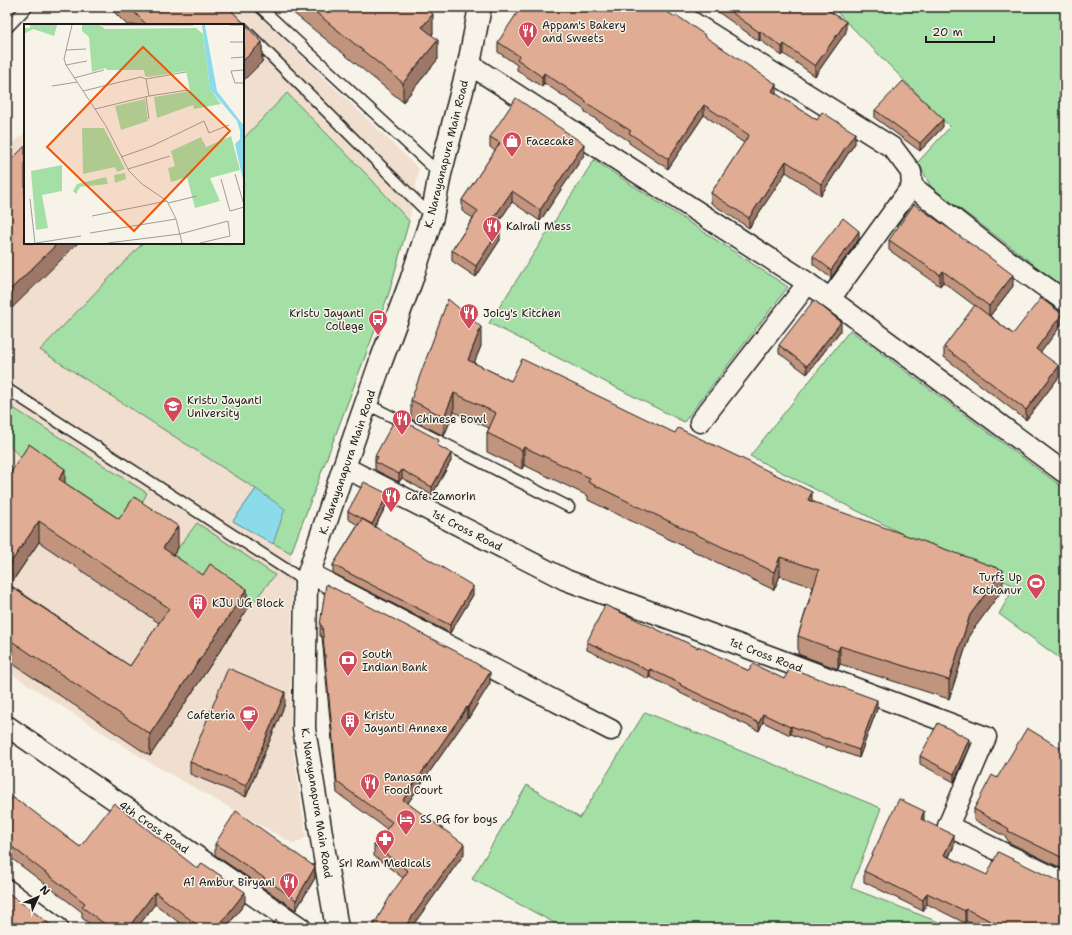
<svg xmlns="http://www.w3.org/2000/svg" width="1072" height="935" viewBox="0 0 1072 935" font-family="'Shantell Sans',sans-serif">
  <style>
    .built { fill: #f0dece }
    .green { fill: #a4dfa6; stroke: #607e61 }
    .water { fill: #8cdbea; stroke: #5f8f98 }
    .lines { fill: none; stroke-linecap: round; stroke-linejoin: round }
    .lane-casing { stroke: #1c1c1c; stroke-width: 13 }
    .street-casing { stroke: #1c1c1c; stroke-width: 23 }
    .secondary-casing { stroke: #1c1c1c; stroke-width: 25 }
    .lane { stroke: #f7f3e8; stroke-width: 10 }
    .street { stroke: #f7f3e8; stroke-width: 20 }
    .secondary { stroke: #f7f3e8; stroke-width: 22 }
    .wall { fill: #c1947e; stroke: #1c1c1c; fill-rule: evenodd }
    .shaded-wall { fill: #9d7867; stroke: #1c1c1c }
    .building { fill: #e0ac93; stroke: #1c1c1c }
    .labels { text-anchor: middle; stroke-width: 3; stroke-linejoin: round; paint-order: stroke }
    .poi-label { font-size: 11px; fill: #1c1c1c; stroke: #f7f3e8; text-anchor: start }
    .street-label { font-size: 11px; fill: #1c1c1c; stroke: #f7f3e8 }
    .inset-road { fill: none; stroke: #9f9d96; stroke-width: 1 }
    .view { fill: #e8590c; fill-opacity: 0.15; stroke: #e8590c; stroke-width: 2 }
    .inset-edge { fill: none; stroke: #1c1c1c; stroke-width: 2 }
  </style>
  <rect width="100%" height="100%" fill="#f7f3e8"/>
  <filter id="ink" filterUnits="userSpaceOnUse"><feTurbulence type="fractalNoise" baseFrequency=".025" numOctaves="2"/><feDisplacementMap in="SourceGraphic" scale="8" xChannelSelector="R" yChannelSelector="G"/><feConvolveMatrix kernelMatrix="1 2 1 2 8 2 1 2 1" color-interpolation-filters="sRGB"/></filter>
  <g filter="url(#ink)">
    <!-- built -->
    <path class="built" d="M 148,7 L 251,7 L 419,169 L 409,221 L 389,293 L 291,553 L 292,589 L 290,729 L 306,837 L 294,844 L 147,761 L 7,671 L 7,150 L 25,132 L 25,243 L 243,243 L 243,25 Z"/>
    <!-- green -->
    <path class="green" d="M 832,7 L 1065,7 L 1065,288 L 931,187 L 918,162 L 950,127 Z
      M 287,93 L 372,180 L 409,221 L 389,293 L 291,553 L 233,521 L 256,489 L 40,350 L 143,243 L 243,243 L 243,139 Z
      M 594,160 L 788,287 L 684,422 L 515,336 L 489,323 Z
      M 850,330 L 1065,489 L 1065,662 L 999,614 L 1015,586 L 930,548 L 750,456 Z
      M 7,404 L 147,493 L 134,518 L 119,540 L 29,466 L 7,443 Z
      M 197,523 L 275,575 L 247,610 L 163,570 L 178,548 Z
      M 645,712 L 881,808 L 851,888 L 954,928 L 564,928 L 472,879 L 527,785 L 580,818 Z"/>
    <!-- water -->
    <path class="water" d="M 256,489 L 285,509 L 273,544 L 233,521 Z"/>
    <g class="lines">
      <defs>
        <path id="lane" d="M 260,7 L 440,174
          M 7,28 L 27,7
          M 243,28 L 432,217
          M 7,389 L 306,582
          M 367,404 L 569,507"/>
        <path id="street" d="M 469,64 L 808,283 L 830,299 L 912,186 L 911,172 L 893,148 L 668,7
          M 912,186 L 1000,255 L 1065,301
          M 830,299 L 1065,473
          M 700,422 L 808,283
          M 344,467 L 566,580 L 986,737 L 948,826 L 1065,883
          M 309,573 L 611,730
          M 7,726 L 301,928
          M 7,890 L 58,928"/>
        <path id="secondary" d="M 337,928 L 326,864 L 304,729 L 306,582 L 344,467 L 381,361 L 411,281 L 432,217 L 440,174 L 469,64 L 480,7"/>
      </defs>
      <!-- lane casing -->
      <use href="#lane" class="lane-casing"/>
      <!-- street casing -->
      <use href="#street" class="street-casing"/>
      <!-- secondary casing -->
      <use href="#secondary" class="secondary-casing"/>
      <!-- lane -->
      <use href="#lane" class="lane"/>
      <!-- street -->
      <use href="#street" class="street"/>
      <!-- secondary -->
      <use href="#secondary" class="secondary"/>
    </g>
    <!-- wall -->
    <path class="wall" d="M 109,7 L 228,7 L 262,42 L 262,62 L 243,81 L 243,25 L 127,25 Z
      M 286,7 L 428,7 L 426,9 L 433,33 L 432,35 L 438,59 L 403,102 Z
      M 716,7 L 824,7 L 846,32 L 815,76 L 784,54 L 782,56 L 760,40 L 759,41 L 718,12 L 718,8 Z
      M 705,37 L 776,94 L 817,120 L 855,143 L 821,195 L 786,172 L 749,228 L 711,203 L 711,193 L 744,143 L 704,115 L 668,169 L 629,143 L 629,141 L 585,112 L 585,110 L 544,83 L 542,87 L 517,70 L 517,65 L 498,52 L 498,42 Z
      M 875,110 L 943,127 L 920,151 L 875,118 Z
      M 490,137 L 584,155 L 540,221 L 512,202 L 496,226 L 500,240 L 476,277 L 452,261 L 452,250 L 473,218 L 462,211 L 462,200 L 495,151 L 490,147 Z
      M 859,239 L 831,278 L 813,264 L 813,256 Z
      M 889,240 L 1013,286 L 990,316 L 1013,334 L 1062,324 L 1040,353 L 1059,377 L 1026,420 L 944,357 L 944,347 L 975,306 L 943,282 L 940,286 L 889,250 Z
      M 841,330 L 807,374 L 779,353 L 779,345 Z
      M 481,346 L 474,363 L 511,381 L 812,501 L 1003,589 L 970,634 L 949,699 L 840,664 L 838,669 L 798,654 L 798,636 L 813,587 L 780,576 L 774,590 L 588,500 L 588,496 L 524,465 L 522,469 L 487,452 L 487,433 L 489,428 L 454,412 L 444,436 L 411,419 L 411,400 Z
      M 439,446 L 451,461 L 432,495 L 402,478 L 399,482 L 375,470 L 375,456 Z
      M 7,474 L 8,477 L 65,483 L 119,519 L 178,548 L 173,555 L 247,610 L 150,756 L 7,660 ZM 39,542 L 159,623 L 130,666 L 10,585 Z
      M 388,502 L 375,527 L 473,595 L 450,633 L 333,573 L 333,565 L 358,525 L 348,519 L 348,511 Z
      M 320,625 L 490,683 L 468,719 L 467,718 L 408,803 L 464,854 L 411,928 L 372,928 L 403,878 L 374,856 L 374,845 L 387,829 L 337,793 L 322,637 L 320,636 Z
      M 669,635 L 749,671 L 784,679 L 877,709 L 859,758 L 827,746 L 827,748 L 791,734 L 790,735 L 763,722 L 759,731 L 680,693 L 680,692 L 650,677 L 649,679 L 587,650 L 587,642 Z
      M 285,704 L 246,797 L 190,774 L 190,762 Z
      M 969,747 L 954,782 L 920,764 L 920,756 Z
      M 1065,751 L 1065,870 L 1008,842 L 1008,840 L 1006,838 L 1006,837 L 974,820 L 974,809 L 997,778 Z
      M 7,793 L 80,847 L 198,869 L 245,903 L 226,928 L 186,928 L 155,904 L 137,928 L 95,928 L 82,918 L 82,912 L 7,855 Z
      M 924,821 L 954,846 L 949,857 L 1065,928 L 982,928 L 966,921 L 965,923 L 927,904 L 923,911 L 864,882 L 864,871 Z
      M 215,844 L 315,878 L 296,910 L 215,855 Z"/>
    <!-- shaded-wall -->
    <path class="shaded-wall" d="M 143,7 L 158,7 L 144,20 Z
      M 433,14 L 433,33 L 422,46 L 422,27 Z
      M 846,22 L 846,32 L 815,76 L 815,66 Z
      M 760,31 L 760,40 L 759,41 L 759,32 Z
      M 438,40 L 438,59 L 403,102 L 403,83 Z
      M 262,42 L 262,62 L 243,81 L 243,61 Z
      M 784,44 L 784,54 L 782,56 L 782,47 Z
      M 544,73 L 544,83 L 542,87 L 542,77 Z
      M 776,84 L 776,94 L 772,91 Z
      M 704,105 L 704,115 L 668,169 L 668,159 Z
      M 943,119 L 943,127 L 920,151 L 920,143 Z
      M 855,133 L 855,143 L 821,195 L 821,184 Z
      M 584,144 L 584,155 L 540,221 L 540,210 Z
      M 786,161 L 786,172 L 749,228 L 749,218 Z
      M 512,191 L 512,202 L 491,233 L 491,222 Z
      M 500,229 L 500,240 L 476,277 L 476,266 Z
      M 859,231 L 859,239 L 831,278 L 831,270 Z
      M 58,243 L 78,243 L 7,313 L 7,293 Z
      M 943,271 L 943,282 L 940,286 L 940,275 Z
      M 1013,275 L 1013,286 L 989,317 L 989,306 Z
      M 1062,314 L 1062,324 L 1036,359 L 1036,349 Z
      M 841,322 L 841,330 L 807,374 L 807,366 Z
      M 481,327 L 481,346 L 468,378 L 468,360 Z
      M 1059,366 L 1059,377 L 1026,420 L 1026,410 Z
      M 454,393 L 454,412 L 444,436 L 444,417 Z
      M 524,447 L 524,465 L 522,469 L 522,450 Z
      M 451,453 L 451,461 L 432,495 L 432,487 Z
      M 65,469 L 65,490 L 59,479 Z
      M 402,470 L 402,478 L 399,482 L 399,474 Z
      M 812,492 L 812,510 L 808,500 Z
      M 388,494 L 388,502 L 372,532 L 372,524 Z
      M 39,521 L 39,542 L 7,589 L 7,568 Z
      M 178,526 L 178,548 L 163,570 L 163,548 Z
      M 780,557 L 780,576 L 774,590 L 774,572 Z
      M 1003,570 L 1003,589 L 970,634 L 949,699 L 949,680 L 970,615 Z
      M 473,586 L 473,595 L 450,633 L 450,625 Z
      M 247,589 L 247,610 L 150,756 L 150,734 Z
      M 840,646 L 840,664 L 838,669 L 838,651 Z
      M 650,669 L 650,677 L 649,679 L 649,671 Z
      M 490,672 L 490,683 L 468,719 L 468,708 Z
      M 285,692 L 285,704 L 246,797 L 246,786 Z
      M 877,700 L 877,709 L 859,758 L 859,750 Z
      M 467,707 L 467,718 L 403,810 L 403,800 Z
      M 763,714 L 763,722 L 759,731 L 759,723 Z
      M 791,726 L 791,734 L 790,735 L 790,727 Z
      M 969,739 L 969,747 L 954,782 L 954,774 Z
      M 924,811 L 924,822 L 921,819 Z
      M 954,835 L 954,846 L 944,866 L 944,855 Z
      M 464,844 L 464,854 L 411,928 L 404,928 Z
      M 315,867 L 315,878 L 296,910 L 296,900 Z
      M 155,892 L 155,904 L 137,928 L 128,928 Z
      M 245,892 L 245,903 L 226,928 L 217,928 Z
      M 927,893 L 927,904 L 923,911 L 923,900 Z
      M 966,909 L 966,921 L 965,923 L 965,911 Z"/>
    <!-- building -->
    <path class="building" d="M 129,7 L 143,7 L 145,10 L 150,12 L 153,10 L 157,7 L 228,7 L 262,42 L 243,61 L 243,25 L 147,25 Z
      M 309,7 L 424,7 L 433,14 L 422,27 L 438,40 L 403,83 Z
      M 521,7 L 660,7 L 675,17 L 676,15 L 705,35 L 704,36 L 776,84 L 772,91 L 817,120 L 822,112 L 855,133 L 821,184 L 786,161 L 749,218 L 711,193 L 749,135 L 704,105 L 668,159 L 629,133 L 631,131 L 585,102 L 586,101 L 544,73 L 542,77 L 517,59 L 519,56 L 498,42 Z
      M 724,7 L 824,7 L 846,22 L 815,66 L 784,44 L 782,47 L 760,31 L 759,32 Z
      M 903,81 L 943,119 L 920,143 L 875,110 Z
      M 516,98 L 584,144 L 540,210 L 512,191 L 491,222 L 500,229 L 476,266 L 452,250 L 478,211 L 462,200 L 500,143 L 490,137 Z
      M 25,146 L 25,243 L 58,243 L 7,293 L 7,164 Z
      M 914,204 L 985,254 L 1013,275 L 989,306 L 943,271 L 940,275 L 889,240 Z
      M 843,218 L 859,231 L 831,270 L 813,256 Z
      M 1041,298 L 1062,314 L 1036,349 L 1059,366 L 1026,410 L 944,347 L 975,305 L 1013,334 Z
      M 448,299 L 481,327 L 468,360 L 511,381 L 522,359 L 675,433 L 678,428 L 812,492 L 808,500 L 1003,570 L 970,615 L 949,680 L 840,646 L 838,651 L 798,636 L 819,570 L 780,557 L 774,572 L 625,500 L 588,482 L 590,478 L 524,447 L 522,450 L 487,433 L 496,413 L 454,393 L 444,417 L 411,400 Z
      M 814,300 L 841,322 L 807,366 L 779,345 Z
      M 394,421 L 405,427 L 407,423 L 439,440 L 437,445 L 451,453 L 432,487 L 402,470 L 399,474 L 375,462 L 378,457 L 375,456 Z
      M 29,444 L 65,469 L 59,479 L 119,519 L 134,497 L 178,526 L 163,548 L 203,575 L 210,564 L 247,589 L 150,734 L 7,638 L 7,584 L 130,666 L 169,608 L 39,521 L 7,568 L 7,474 L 8,477 Z
      M 364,482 L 388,494 L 372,524 L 348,511 Z
      M 362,519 L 473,586 L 450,625 L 333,565 Z
      M 326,584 L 461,654 L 490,672 L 468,708 L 467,707 L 403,800 L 464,844 L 404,928 L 372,928 L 392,893 L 408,871 L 374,845 L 392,822 L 337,782 L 322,626 L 320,625 Z
      M 605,605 L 669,635 L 669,634 L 698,648 L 698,646 L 749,671 L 753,664 L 784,679 L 790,668 L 877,700 L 859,750 L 827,738 L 827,739 L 791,726 L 790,727 L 763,714 L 759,723 L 680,685 L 681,684 L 650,669 L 649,671 L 587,642 Z
      M 228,668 L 285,692 L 246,786 L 190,762 Z
      M 938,723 L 969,739 L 954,774 L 920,756 Z
      M 1027,728 L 1065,751 L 1065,859 L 1008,831 L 1009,829 L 1006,827 L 974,809 L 992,775 L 997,778 Z
      M 7,793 L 20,803 L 21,802 L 80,847 L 114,803 L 198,869 L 202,863 L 245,892 L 217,928 L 201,928 L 155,892 L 128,928 L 110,928 L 82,907 L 85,903 L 7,843 Z
      M 899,799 L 924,811 L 921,819 L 954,835 L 944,855 L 987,875 L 998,852 L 1060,882 L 1065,883 L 1065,928 L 1003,928 L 1003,927 L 966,909 L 965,911 L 927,893 L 923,900 L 864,871 Z
      M 236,811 L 315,867 L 296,900 L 215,844 Z
      M 7,892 L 51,925 L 59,928 L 7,928 Z
      M 276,920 L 287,928 L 272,928 Z"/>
  </g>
  <!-- icons -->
  <defs>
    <symbol id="restaurant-pin" viewBox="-11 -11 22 30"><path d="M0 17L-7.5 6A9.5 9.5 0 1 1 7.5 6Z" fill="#d1495b" stroke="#f7f3e8"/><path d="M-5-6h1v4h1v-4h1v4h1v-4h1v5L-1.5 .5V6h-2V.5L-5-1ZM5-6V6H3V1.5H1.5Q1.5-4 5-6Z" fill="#fff"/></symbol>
    <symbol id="shop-pin" viewBox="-11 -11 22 30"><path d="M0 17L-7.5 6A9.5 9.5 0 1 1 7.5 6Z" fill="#d1495b" stroke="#f7f3e8"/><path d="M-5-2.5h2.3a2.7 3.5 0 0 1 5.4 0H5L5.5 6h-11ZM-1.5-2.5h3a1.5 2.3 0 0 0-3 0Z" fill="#fff"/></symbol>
    <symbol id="bus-pin" viewBox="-11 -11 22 30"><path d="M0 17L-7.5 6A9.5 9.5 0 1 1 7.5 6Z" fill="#d1495b" stroke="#f7f3e8"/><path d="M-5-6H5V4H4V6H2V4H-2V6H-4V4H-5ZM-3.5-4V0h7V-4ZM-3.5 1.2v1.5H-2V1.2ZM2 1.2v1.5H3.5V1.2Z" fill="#fff"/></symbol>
    <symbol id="university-pin" viewBox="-11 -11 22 30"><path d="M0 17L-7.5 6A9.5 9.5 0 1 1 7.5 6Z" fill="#d1495b" stroke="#f7f3e8"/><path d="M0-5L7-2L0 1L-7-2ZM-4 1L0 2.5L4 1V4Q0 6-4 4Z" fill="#fff"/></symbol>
    <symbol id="stadium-pin" viewBox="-11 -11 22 30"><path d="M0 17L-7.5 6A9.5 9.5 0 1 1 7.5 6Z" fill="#d1495b" stroke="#f7f3e8"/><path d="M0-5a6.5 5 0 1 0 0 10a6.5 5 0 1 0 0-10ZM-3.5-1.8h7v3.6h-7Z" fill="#fff"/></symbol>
    <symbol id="building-pin" viewBox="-11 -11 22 30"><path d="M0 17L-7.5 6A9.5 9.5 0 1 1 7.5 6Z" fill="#d1495b" stroke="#f7f3e8"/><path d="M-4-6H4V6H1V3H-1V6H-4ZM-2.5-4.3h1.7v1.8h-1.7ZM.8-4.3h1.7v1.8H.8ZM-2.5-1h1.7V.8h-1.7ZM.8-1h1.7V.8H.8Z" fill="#fff"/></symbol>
    <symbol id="bank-pin" viewBox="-11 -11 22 30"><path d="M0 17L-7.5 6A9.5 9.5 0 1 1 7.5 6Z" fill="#d1495b" stroke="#f7f3e8"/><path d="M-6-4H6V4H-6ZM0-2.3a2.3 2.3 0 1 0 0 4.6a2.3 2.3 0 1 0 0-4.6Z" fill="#fff"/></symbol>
    <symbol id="cafe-pin" viewBox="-11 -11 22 30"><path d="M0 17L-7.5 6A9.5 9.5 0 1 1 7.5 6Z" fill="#d1495b" stroke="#f7f3e8"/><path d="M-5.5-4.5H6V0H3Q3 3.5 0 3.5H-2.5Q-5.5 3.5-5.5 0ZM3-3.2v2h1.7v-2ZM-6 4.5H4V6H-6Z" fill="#fff"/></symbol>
    <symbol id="hotel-pin" viewBox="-11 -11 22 30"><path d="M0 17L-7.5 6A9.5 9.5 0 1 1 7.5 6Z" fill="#d1495b" stroke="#f7f3e8"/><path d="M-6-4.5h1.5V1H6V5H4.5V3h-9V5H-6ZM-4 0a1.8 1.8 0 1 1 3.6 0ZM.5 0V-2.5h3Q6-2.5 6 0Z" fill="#fff"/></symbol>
    <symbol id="pharmacy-pin" viewBox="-11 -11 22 30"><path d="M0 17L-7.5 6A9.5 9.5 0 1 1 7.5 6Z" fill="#d1495b" stroke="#f7f3e8"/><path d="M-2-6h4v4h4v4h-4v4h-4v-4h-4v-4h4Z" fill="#fff"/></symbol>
  </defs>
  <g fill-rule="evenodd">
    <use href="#restaurant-pin" x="517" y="20" width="22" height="30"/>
    <use href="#shop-pin" x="501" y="130" width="22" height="30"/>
    <use href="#restaurant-pin" x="481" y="215" width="22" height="30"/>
    <use href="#restaurant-pin" x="458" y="302" width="22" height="30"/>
    <use href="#bus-pin" x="367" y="308" width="22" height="30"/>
    <use href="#university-pin" x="162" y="395" width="22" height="30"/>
    <use href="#restaurant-pin" x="391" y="408" width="22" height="30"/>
    <use href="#restaurant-pin" x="380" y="485" width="22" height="30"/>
    <use href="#stadium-pin" x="1025" y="572" width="22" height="30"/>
    <use href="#building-pin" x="187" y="592" width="22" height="30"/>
    <use href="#bank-pin" x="337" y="649" width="22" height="30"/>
    <use href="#cafe-pin" x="238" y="704" width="22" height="30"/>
    <use href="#building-pin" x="339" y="710" width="22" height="30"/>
    <use href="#restaurant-pin" x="359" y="772" width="22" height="30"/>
    <use href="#hotel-pin" x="395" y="808" width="22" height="30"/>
    <use href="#pharmacy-pin" x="374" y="828" width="22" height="30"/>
    <use href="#restaurant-pin" x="278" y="871" width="22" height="30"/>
  </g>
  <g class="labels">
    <!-- poi labels -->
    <g class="poi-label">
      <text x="542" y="29">Appam's Bakery<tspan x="542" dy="13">and Sweets</tspan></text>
      <text x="526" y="145">Facecake</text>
      <text x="506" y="230">Kairali Mess</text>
      <text x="364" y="317" text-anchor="end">Kristu Jayanti<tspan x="364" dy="13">College</tspan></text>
      <text x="483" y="317">Joicy's Kitchen</text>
      <text x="187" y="404">Kristu Jayanti<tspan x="187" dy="13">University</tspan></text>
      <text x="416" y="423">Chinese Bowl</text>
      <text x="405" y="500">Cafe Zamorin</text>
      <text x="1022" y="581" text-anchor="end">Turfs Up<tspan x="1022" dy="13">Kothanur</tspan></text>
      <text x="212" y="607">KJU UG Block</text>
      <text x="362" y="658">South<tspan x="362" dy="13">Indian Bank</tspan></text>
      <text x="235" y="719" text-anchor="end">Cafeteria</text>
      <text x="364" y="719">Kristu<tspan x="364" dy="13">Jayanti Annexe</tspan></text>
      <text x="384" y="781">Panasam<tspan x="384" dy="13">Food Court</tspan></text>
      <text x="420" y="823">SS PG for boys</text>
      <text x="385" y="867" text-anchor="middle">Sri Ram Medicals</text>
      <text x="275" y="886" text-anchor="end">A1 Ambur Biryani</text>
    </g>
    <!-- street labels -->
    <g class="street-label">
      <text transform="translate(446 154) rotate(-76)" y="4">K. Narayanapura Main Road</text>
      <text transform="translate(347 462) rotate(-71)" y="4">K. Narayanapura Main Road</text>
      <text transform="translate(467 530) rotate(27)" y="4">1st Cross Road</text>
      <text transform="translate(766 655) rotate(21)" y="4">1st Cross Road</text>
      <text transform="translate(317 803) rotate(81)" y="4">K. Narayanapura Main Road</text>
      <text transform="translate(154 827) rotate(35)" y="4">4th Cross Road</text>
    </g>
  </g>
  <!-- overview -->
  <g transform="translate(24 24)">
    <rect width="220" height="220" fill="#f7f3e8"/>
    <path d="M 6,1 L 33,1 L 30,12 L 9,5 L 0,10 L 0,4 L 6,4 ZM 58,1 L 76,1 L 81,5 L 172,4 L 179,10 L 186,65 L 197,80 L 170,85 L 169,81 L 133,94 L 130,73 L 166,67 L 162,47 L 124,53 L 121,52 L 120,46 L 83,46 L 81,44 L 68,48 L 65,13 L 58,7 ZM 121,75 L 124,97 L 97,106 L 91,82 ZM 58,104 L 80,104 L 101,145 L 93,148 L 91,143 L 59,150 ZM 207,112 L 216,146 L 186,154 L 196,177 L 171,184 L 163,153 L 147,158 L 144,144 L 151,142 L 147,127 L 177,113 L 182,123 ZM 38,141 L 38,167 L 18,171 L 24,204 L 12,206 L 7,147 ZM 101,149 L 102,155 L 91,159 L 90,151 ZM 82,153 L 84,160 L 56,163 L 52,170 L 49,167 L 53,160 Z" fill="#a4dfa6"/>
    <path d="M 178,1 L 181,1 L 193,67 L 220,102 L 220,160 L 211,120 L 216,115 L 216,107 L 213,97 L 186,65 Z" fill="#8cdbea"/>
    <path class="inset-road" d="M 48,1 L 40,35 L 42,41 L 82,102 L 105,147 L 118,160 L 143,177 L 152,195 L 158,219M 78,1 L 169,1M 206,1 L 220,1M 206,18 L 220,18M 42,26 L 62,25M 207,34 L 220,33M 42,41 L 63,37M 220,46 L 207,47 L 211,59 L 220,59M 50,54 L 80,46M 122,55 L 162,48M 28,62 L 53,58M 59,67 L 117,53 L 122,55 L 125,72 L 71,85M 125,72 L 164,66M 122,73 L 125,95M 97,133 L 128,122 L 180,97 L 185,109 L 205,101M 104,145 L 146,132M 211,150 L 220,181M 197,155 L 206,187 L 220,183M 6,175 L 11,219M 144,179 L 173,172M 68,192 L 143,177M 66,209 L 152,195M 12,219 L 57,212M 84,219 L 156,210 L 204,197 L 206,212 L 176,219"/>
    <path class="view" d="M 119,23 L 206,107 L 110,207 L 23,123 Z"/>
    <rect width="220" height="220" class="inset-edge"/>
  </g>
  <!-- margin -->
  <rect width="1072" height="935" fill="none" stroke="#f7f3e8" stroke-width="24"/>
  <rect x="12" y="12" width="1048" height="911" fill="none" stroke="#1c1c1c" stroke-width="1.5" filter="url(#ink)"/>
  <!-- north arrow -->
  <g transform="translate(38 897) rotate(46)" stroke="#f7f3e8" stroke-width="3" paint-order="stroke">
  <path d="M0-3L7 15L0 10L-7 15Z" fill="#1c1c1c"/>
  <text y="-6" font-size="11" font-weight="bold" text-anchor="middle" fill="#1c1c1c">N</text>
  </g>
  <!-- scale -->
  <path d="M926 36v6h68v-6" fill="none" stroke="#1c1c1c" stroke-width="2"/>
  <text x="932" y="36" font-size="12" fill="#1c1c1c" stroke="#f7f3e8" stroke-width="3" paint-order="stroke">20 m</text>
</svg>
